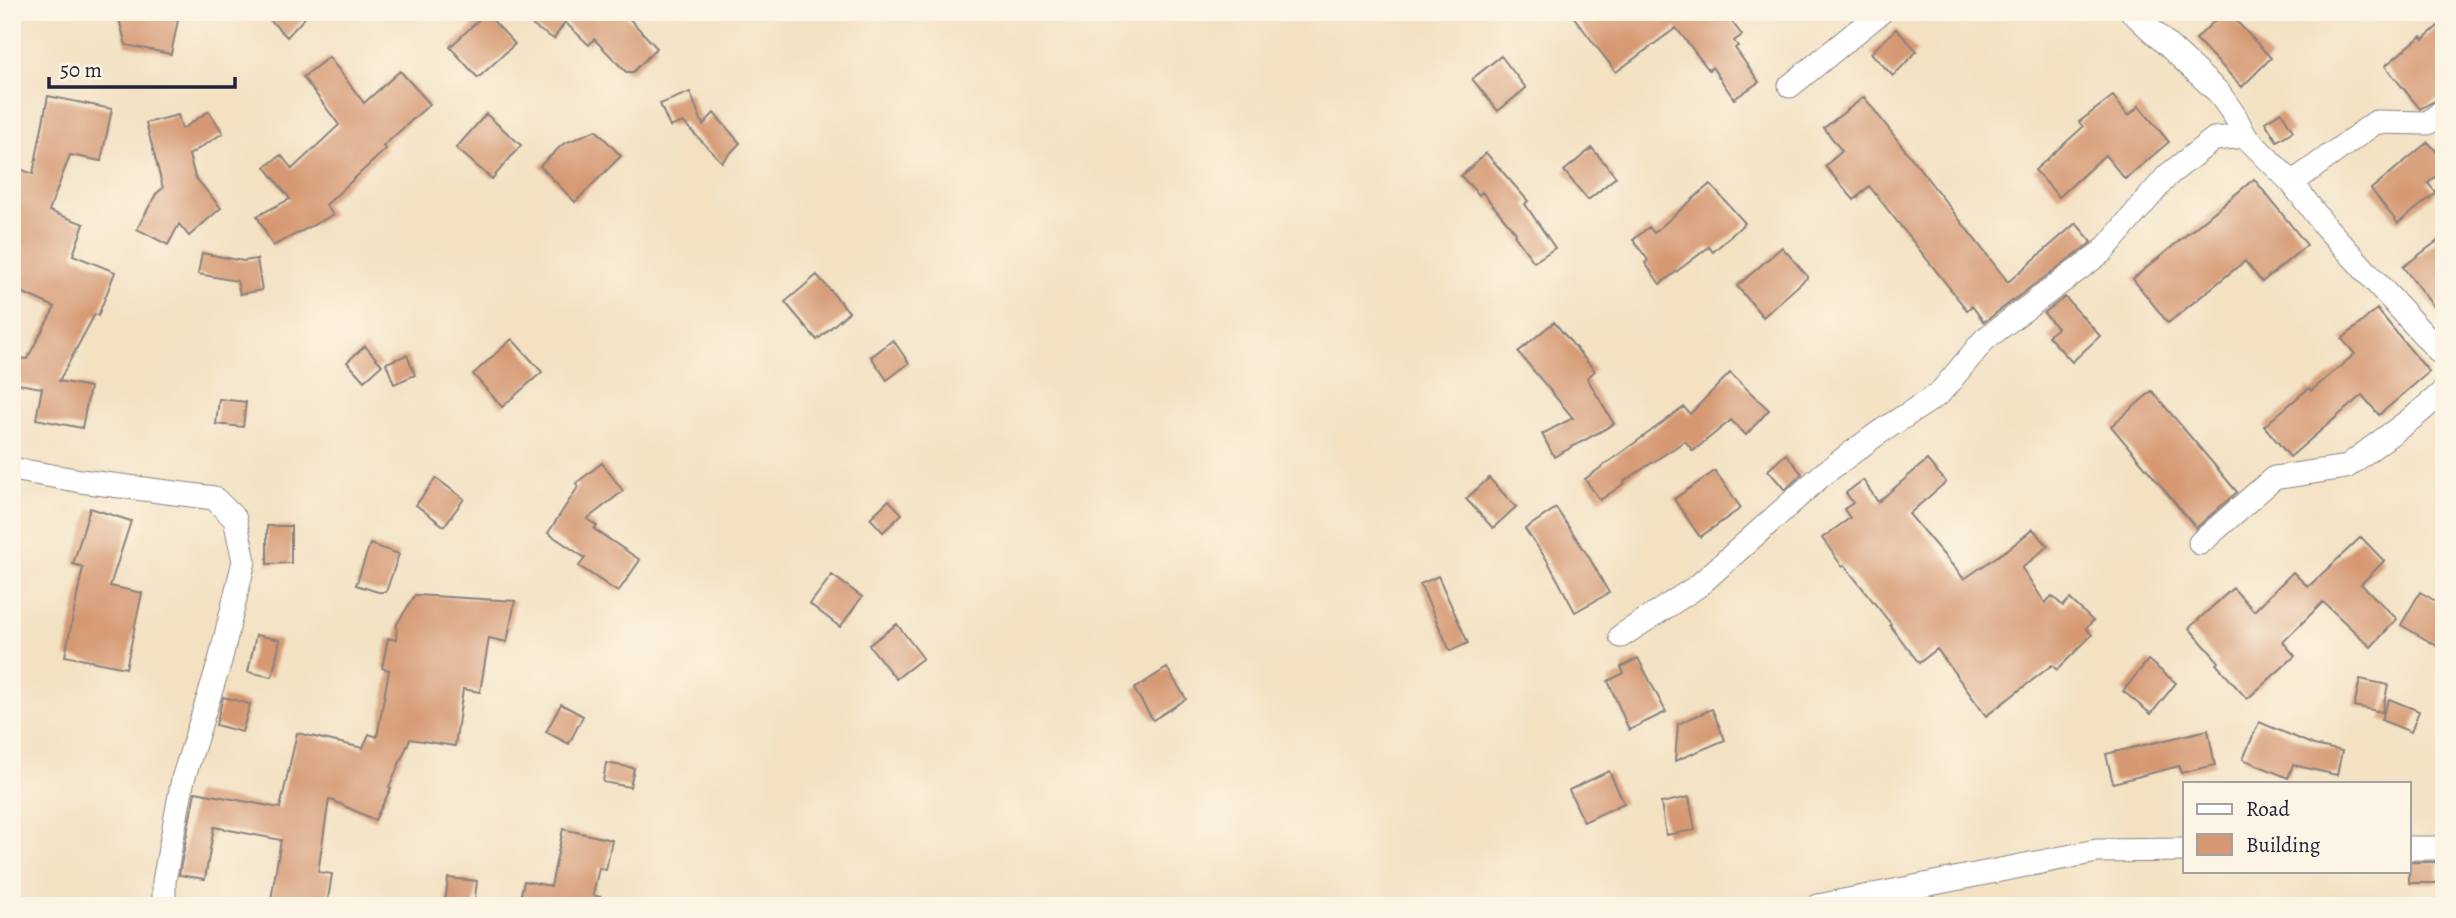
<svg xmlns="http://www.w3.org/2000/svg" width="2456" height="918" viewBox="0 0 2456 918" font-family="Alegreya,serif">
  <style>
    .building { fill: #d59872 }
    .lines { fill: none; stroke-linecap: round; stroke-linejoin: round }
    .street-casing { stroke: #8a827e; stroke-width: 25 }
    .street { stroke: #fff; stroke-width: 23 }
  </style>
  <rect width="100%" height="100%" fill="#fcf5e5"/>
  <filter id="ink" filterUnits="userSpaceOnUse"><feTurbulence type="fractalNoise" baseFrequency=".0143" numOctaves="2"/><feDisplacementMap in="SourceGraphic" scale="14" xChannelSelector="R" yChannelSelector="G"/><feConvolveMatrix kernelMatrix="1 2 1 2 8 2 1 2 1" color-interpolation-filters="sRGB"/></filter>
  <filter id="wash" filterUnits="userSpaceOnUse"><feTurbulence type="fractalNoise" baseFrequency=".00686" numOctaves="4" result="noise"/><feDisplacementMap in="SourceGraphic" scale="28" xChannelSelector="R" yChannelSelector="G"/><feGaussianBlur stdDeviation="1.57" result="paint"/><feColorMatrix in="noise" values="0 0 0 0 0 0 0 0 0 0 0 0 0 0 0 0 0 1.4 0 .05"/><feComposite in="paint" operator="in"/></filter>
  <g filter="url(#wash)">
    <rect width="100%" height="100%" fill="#f3e1c2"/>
    <g id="blocks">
      <!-- building -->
      <path class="building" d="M 117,12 L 135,12 L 178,20 L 171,54 L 126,45 Z
        M 262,12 L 310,12 L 287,37 Z
        M 541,12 L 623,12 L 657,48 L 633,72 L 626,72 L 594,39 L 589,45 L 565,22 L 554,39 L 533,26 Z
        M 1570,12 L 1724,12 L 1742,35 L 1734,41 L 1738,46 L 1735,48 L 1759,82 L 1734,99 L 1712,67 L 1709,70 L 1676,28 L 1616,72 Z
        M 2223,12 L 2228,12 L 2271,58 L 2242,87 L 2196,39 Z
        M 486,13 L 515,44 L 478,78 L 450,47 Z
        M 2444,21 L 2444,96 L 2420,109 L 2385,66 L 2421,36 L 2423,39 Z
        M 1896,29 L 1917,51 L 1893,76 L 1871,53 Z
        M 1501,56 L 1526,88 L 1498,111 L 1472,79 Z
        M 329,57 L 364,103 L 400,71 L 430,104 L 383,146 L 386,149 L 326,205 L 333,215 L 273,246 L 257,216 L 290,199 L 265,167 L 281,155 L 292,169 L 339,125 L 303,77 Z
        M 690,92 L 703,125 L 714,113 L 740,143 L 722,162 L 683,122 L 670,127 L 660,104 Z
        M 48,96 L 112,109 L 101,161 L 70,155 L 49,211 L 84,224 L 73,255 L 115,272 L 98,316 L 95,314 L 59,381 L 90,387 L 82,428 L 36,419 L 42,388 L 12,383 L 12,357 L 27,359 L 55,307 L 12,288 L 12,166 L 33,174 Z
        M 2113,96 L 2128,116 L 2139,106 L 2169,142 L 2125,179 L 2105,155 L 2059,197 L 2035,170 L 2083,127 L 2079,122 Z
        M 1864,97 L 2008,282 L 2076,223 L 2092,242 L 1984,322 L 1972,306 L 1967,310 L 1869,186 L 1854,200 L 1825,166 L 1842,151 L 1824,128 Z
        M 209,111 L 223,133 L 189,155 L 195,177 L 221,208 L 189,236 L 179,224 L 168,245 L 137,229 L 156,194 L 163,188 L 146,123 L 178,115 L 182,129 Z
        M 2281,112 L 2293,131 L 2277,141 L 2265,122 Z
        M 486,114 L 521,145 L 492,179 L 456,148 Z
        M 596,130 L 621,156 L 575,202 L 540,166 L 563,144 Z
        M 2428,142 L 2444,160 L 2444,169 L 2428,183 L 2436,193 L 2398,223 L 2371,189 Z
        M 1592,148 L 1616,177 L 1588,200 L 1564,171 Z
        M 1486,153 L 1528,201 L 1525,204 L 1555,248 L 1534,262 L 1514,235 L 1516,233 L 1482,192 L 1479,195 L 1461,176 Z
        M 2254,179 L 2307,245 L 2262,282 L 2245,261 L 2168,323 L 2133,279 Z
        M 1710,184 L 1745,223 L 1713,252 L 1709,247 L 1660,284 L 1645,263 L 1648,260 L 1633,240 L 1649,227 L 1654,233 Z
        M 2444,236 L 2444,320 L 2403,267 Z
        M 1782,247 L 1808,277 L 1763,317 L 1737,286 Z
        M 202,253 L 243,261 L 257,259 L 262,290 L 240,294 L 237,281 L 198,274 Z
        M 817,275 L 849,312 L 817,340 L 785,302 Z
        M 2065,297 L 2100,336 L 2072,362 L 2048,336 L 2057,328 L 2044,313 Z
        M 2377,309 L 2429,372 L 2379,415 L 2362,395 L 2290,457 L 2264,426 L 2309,388 L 2311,391 L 2355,354 L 2342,339 Z
        M 1554,322 L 1595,371 L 1587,378 L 1614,424 L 1554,457 L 1542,434 L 1573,418 L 1518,352 Z
        M 512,339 L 542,372 L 502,407 L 473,374 Z
        M 893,340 L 909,363 L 887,380 L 871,357 Z
        M 365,346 L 382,365 L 364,381 L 347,362 Z
        M 407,355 L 415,375 L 394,384 L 386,363 Z
        M 1730,373 L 1769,410 L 1746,435 L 1731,420 L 1693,451 L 1685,441 L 1624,481 L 1625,483 L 1600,500 L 1585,479 L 1684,407 L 1690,414 Z
        M 2152,391 L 2237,492 L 2196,528 L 2111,426 Z
        M 219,399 L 246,402 L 243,427 L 216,424 Z
        M 1786,454 L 1802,474 L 1785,490 L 1768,470 Z
        M 1927,460 L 1946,482 L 1909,514 L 1964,579 L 2011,547 L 2033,529 L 2048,546 L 2022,568 L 2045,603 L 2052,596 L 2063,606 L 2070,599 L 2093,621 L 2086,628 L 2092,635 L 2057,670 L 2052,665 L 1986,716 L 1937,649 L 1919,663 L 1890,625 L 1891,624 L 1844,565 L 1842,566 L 1822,538 L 1850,518 L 1844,509 L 1853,503 L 1846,493 L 1863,480 L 1878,502 Z
        M 602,463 L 623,491 L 587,519 L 597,526 L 594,529 L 640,560 L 618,592 L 579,566 L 585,558 L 548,533 L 578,487 L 576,483 Z
        M 1715,471 L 1741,508 L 1700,537 L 1674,499 Z
        M 436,478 L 464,499 L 444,526 L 416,505 Z
        M 1489,478 L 1516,507 L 1493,528 L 1466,499 Z
        M 889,500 L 902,514 L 883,532 L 870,518 Z
        M 90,508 L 131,521 L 110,586 L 142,593 L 126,668 L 65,656 L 83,567 L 73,564 Z
        M 1556,508 L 1589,557 L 1609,593 L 1575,612 L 1547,560 L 1525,529 Z
        M 267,526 L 291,526 L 291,563 L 267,564 Z
        M 2361,537 L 2384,561 L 2361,584 L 2397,619 L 2371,647 L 2323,602 L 2283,642 L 2295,656 L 2247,699 L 2216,664 L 2219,662 L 2189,628 L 2233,588 L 2254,611 L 2293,572 L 2308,587 Z
        M 370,544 L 399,554 L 386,592 L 378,592 L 356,585 Z
        M 832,575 L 862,597 L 840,627 L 810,604 Z
        M 1438,576 L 1468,643 L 1450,651 L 1420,584 Z
        M 2420,592 L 2444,606 L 2444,635 L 2437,646 L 2401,625 Z
        M 415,595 L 515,601 L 507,642 L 489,638 L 480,692 L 463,689 L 455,746 L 410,739 L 389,787 L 391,788 L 375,820 L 329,799 L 318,872 L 332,874 L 327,906 L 270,906 L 281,840 L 214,827 L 205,879 L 179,875 L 195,792 L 280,808 L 297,733 L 363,748 L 369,734 L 377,737 L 389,670 L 382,668 L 388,638 L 396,640 L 397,624 Z
        M 897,624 L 923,658 L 896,679 L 869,645 Z
        M 256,635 L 280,640 L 272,677 L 248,672 Z
        M 1638,658 L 1666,712 L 1629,730 L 1608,681 L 1624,673 L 1621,667 Z
        M 2148,660 L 2176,683 L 2151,714 L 2123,691 Z
        M 1167,668 L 1186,699 L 1153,720 L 1134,689 Z
        M 2360,679 L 2388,685 L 2382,712 L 2354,706 Z
        M 223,697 L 250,704 L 242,732 L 216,725 Z
        M 2389,699 L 2419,711 L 2411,732 L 2381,720 Z
        M 561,704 L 583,716 L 569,744 L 546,732 Z
        M 1712,709 L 1725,740 L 1675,761 L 1678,724 Z
        M 2259,722 L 2314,745 L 2342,751 L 2337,775 L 2293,765 L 2288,778 L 2243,759 Z
        M 2208,730 L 2215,765 L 2181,773 L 2179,766 L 2113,783 L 2106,754 Z
        M 606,763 L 634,768 L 630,787 L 603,782 Z
        M 1609,771 L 1624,803 L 1584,822 L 1569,790 Z
        M 1689,797 L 1695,830 L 1666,835 L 1661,803 Z
        M 563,829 L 612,840 L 606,870 L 599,868 L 593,895 L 601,897 L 600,906 L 531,906 L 519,903 L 524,881 L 551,886 Z
        M 2409,862 L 2438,862 L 2438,883 L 2409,883 Z
        M 448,878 L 477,881 L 474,906 L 445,906 Z"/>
    </g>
  </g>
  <g filter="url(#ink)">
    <use href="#blocks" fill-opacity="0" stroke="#8a827e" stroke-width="2"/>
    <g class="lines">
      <defs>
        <path id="street" d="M 2132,12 L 2218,92 L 2235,116 L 2245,136 L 2292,183 L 2324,225 L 2444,357
          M 1790,86 L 1881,12
          M 2292,183 L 2376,122 L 2428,123 L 2444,110
          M 12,469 L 81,481 L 214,498 L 235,519 L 244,561 L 220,661 L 183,779 L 164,881 L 164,906
          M 2200,543 L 2274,478 L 2346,467 L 2415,416 L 2444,391
          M 1621,636 L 1698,586 L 1822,475 L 1877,434 L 1939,394 L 1985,339 L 2103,251 L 2168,175 L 2214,139 L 2245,136
          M 2409,848 L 2444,848
          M 1818,906 L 2097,851 L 2185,850"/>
      </defs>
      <!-- street casing -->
      <use href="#street" class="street-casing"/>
      <!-- street -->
      <use href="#street" class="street"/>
    </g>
  </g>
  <!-- margin -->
  <rect width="2456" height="918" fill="none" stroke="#fcf5e5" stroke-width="42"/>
  <!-- legend -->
  <rect x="2183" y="782" width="228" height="91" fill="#fcf5e5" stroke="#a5a1a1" stroke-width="2"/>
  <rect x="2197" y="804" width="35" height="10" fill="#ffffff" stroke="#a5a1a1" stroke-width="2"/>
  <text x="2246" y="816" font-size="21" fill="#22223b">Road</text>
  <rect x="2197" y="834" width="35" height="21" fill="#d59872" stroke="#a5a1a1" stroke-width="2"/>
  <text x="2246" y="852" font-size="21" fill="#22223b">Building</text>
  <!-- scale -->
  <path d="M49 77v10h186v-10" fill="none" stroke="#22223b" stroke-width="3.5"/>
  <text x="60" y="77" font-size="21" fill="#22223b" stroke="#fcf5e5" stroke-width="5" paint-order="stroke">50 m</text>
</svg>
